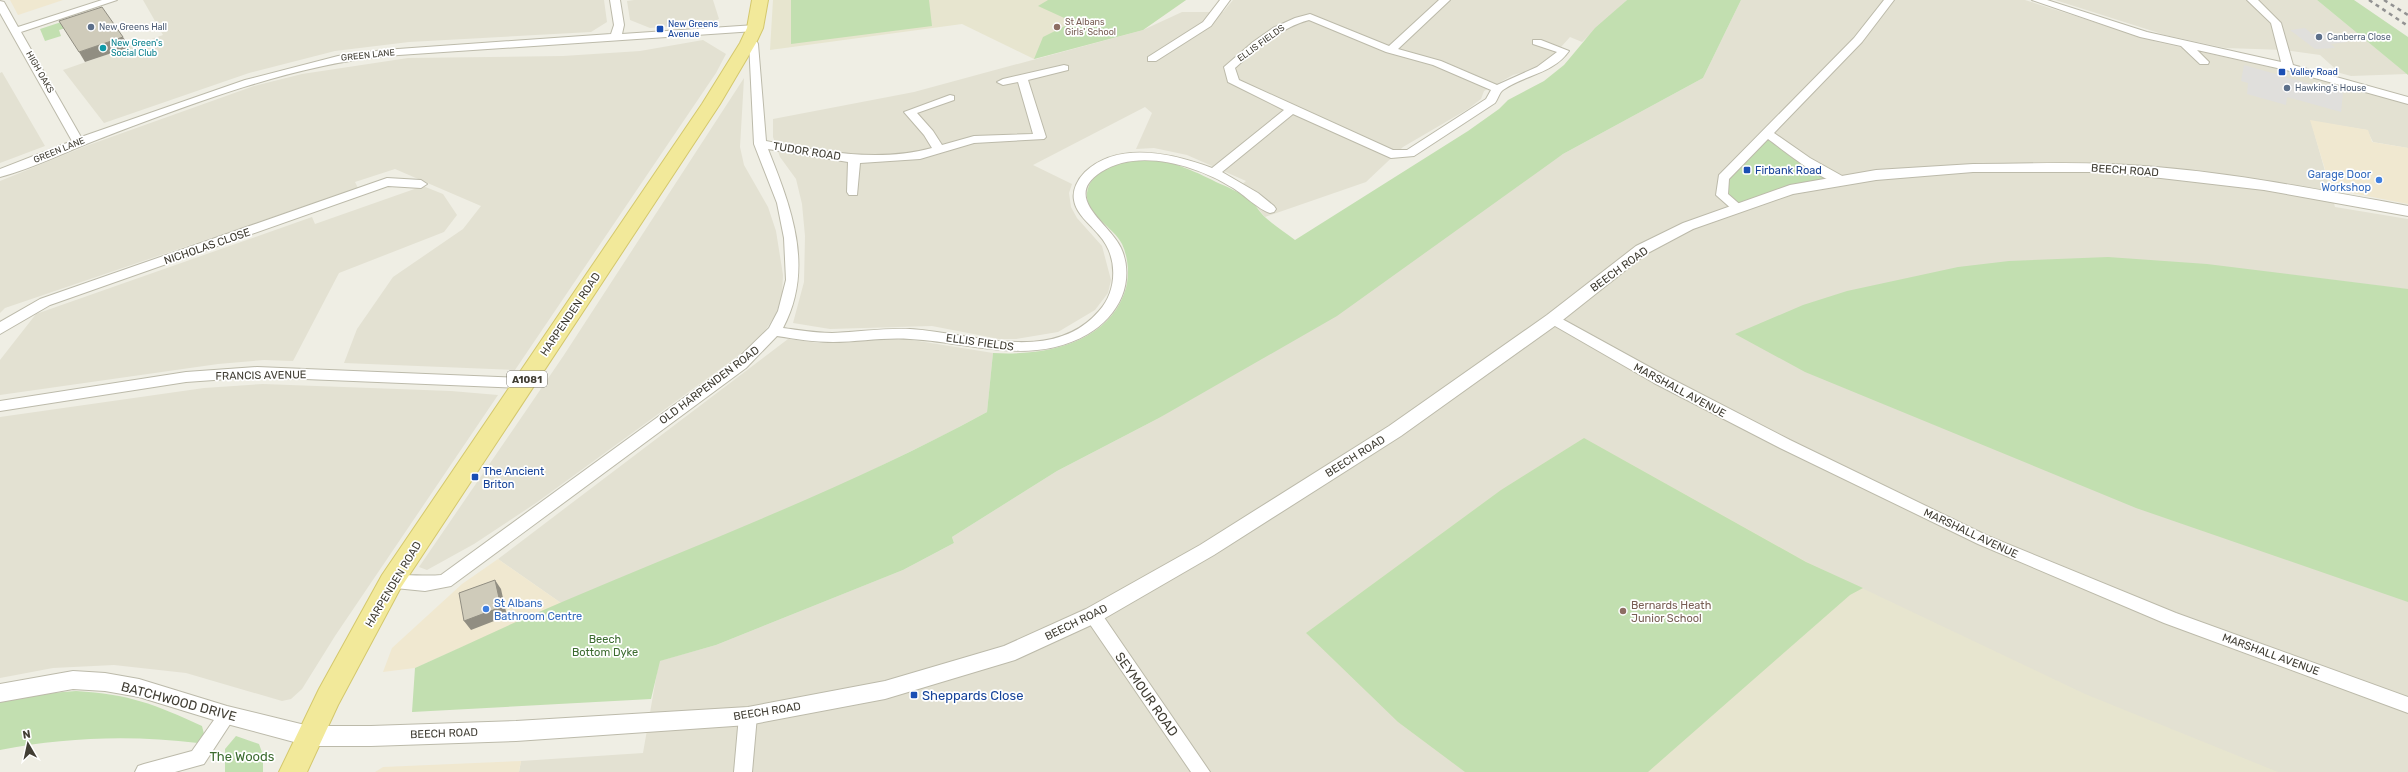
<svg xmlns="http://www.w3.org/2000/svg" width="2408" height="772" viewBox="0 0 2408 772" font-family="Rubik,sans-serif">
  <style>
    .residential { fill: #e3e1d2 }
    .commercial { fill: #f0e8d0 }
    .education { fill: #e7e5cf }
    .green { fill: #c2dfb0 }
    .parking { fill: #e0dfdc }
    .lines { fill: none; stroke-linecap: round; stroke-linejoin: round }
    .minor-casing { stroke: #bcbaaa; stroke-width: 2 }
    .tertiary-casing { stroke: #bcbaaa; stroke-width: 2 }
    .primary-casing { stroke: #d4c86d; stroke-width: 2 }
    .minor { fill: #fff; fill-rule: evenodd }
    .tertiary { fill: #fff; fill-rule: evenodd }
    .primary { fill: #f2e99a; fill-rule: evenodd }
    .rail { stroke: #929292; stroke-width: 2.5; stroke-dasharray: 4 4; stroke-linecap: butt }
    .shaded-wall { fill: #918e82 }
    .building { fill: #cfcbba; stroke: #918e82 }
    .service-dot { fill: #5c6f8a; stroke: #fff; stroke-width: 1.5 }
    .education-dot { fill: #8d6e63; stroke: #fff; stroke-width: 1.5 }
    .transit-dot { fill: #1a4fb4; stroke: #fff; stroke-width: 1.5 }
    .culture-dot { fill: #0f9aa8; stroke: #fff; stroke-width: 1.5 }
    .shop-dot { fill: #3f7fe0; stroke: #fff; stroke-width: 1.5 }
    .labels { text-anchor: middle; stroke-width: 3.5; stroke-linejoin: round; paint-order: stroke }
    .far-education-label { font-size: 9px; fill: #785e54; stroke: #fff; text-anchor: start }
    .far-transit-label { font-size: 9px; fill: #164399; stroke: #fff; text-anchor: start }
    .far-service-label { font-size: 9px; fill: #4e5e75; stroke: #fff; text-anchor: start }
    .far-culture-label { font-size: 9px; fill: #0d838f; stroke: #fff; text-anchor: start }
    .far-street-label { font-size: 9px; fill: #413e34; stroke: #fff }
    .shield { fill: #fff; stroke: #7a7871; stroke-width: 1 }
    .shield-label { font-size: 10px; font-weight: bold; fill: #413e34 }
    .street-label { font-size: 11px; fill: #413e34; stroke: #fff }
    .transit-label { font-size: 11px; fill: #164399; stroke: #fff; text-anchor: start }
    .shop-label { font-size: 11px; fill: #366cbe; stroke: #fff; text-anchor: end }
    .education-label { font-size: 11px; fill: #785e54; stroke: #fff; text-anchor: start }
    .park-label { font-size: 11px; fill: #3b6b2f; stroke: #fff }
    .near-street-label { font-size: 13px; fill: #413e34; stroke: #fff }
    .near-transit-label { font-size: 13px; fill: #164399; stroke: #fff; text-anchor: start }
    .near-park-label { font-size: 13px; fill: #3b6b2f; stroke: #fff }
  </style>
  <rect width="100%" height="100%" fill="#efeee4"/>
  <!-- residential -->
  <path class="residential" d="M 143,0 L 604,0 L 607,22 L 591,32 L 409,42 L 335,51 L 249,73 L 104,123 L 63,70 L 163,35 Z
    M 634,0 L 713,0 L 719,19 L 711,23 L 650,28 L 630,20 L 627,1 Z
    M 1233,0 L 1627,0 L 1582,42 L 1570,37 L 1552,57 L 1532,70 L 1513,75 L 1484,91 L 1481,99 L 1468,109 L 1403,147 L 1366,182 L 1265,217 L 1252,201 L 1235,190 L 1246,181 L 1187,155 L 1154,148 L 1136,149 L 1152,113 L 1145,107 L 1033,165 L 1072,184 L 1069,193 L 1071,207 L 1077,218 L 1102,246 L 1111,280 L 1108,293 L 1095,310 L 1058,332 L 1016,339 L 999,339 L 932,326 L 830,329 L 793,323 L 804,282 L 805,236 L 802,204 L 796,179 L 780,157 L 773,137 L 773,119 L 914,92 L 1143,30 L 1182,12 L 1223,12 Z
    M 1741,0 L 2025,0 L 2157,42 L 2283,70 L 2408,102 L 2408,148 L 2373,142 L 2367,130 L 2311,121 L 2335,207 L 2408,219 L 2408,772 L 519,772 L 521,761 L 643,753 L 659,661 L 716,645 L 903,570 L 954,543 L 952,537 L 1057,471 L 1159,418 L 1563,154 L 1703,78 Z
    M 2055,0 L 2317,0 L 2407,74 L 2351,76 L 2340,73 L 2320,55 L 2285,50 L 2225,48 L 2165,35 Z
    M 703,40 L 726,54 L 716,73 L 515,370 L 344,363 L 357,329 L 393,277 L 463,229 L 481,206 L 395,169 L 355,182 L 358,188 L 5,308 L 0,313 L 0,181 L 86,146 L 254,86 L 302,74 L 408,58 L 563,56 L 640,51 Z
    M 2,72 L 45,146 L 0,163 L 0,73 Z
    M 744,78 L 740,147 L 744,165 L 768,207 L 776,231 L 783,275 L 782,295 L 776,314 L 763,334 L 734,359 L 536,503 L 474,544 L 427,570 L 419,567 L 564,355 Z
    M 423,186 L 443,194 L 457,215 L 444,232 L 339,273 L 293,361 L 264,360 L 218,364 L 0,395 L 0,360 L 36,314 L 312,217 L 315,224 Z
    M 788,339 L 819,343 L 906,339 L 993,353 L 987,412 L 940,437 L 817,497 L 561,603 L 498,559 Z
    M 263,384 L 451,391 L 498,395 L 335,636 L 302,689 L 291,699 L 282,701 L 186,673 L 114,665 L 53,668 L 0,678 L 0,417 L 204,388 Z"/>
  <!-- commercial -->
  <path class="commercial" d="M 10,0 L 63,0 L 18,15 Z
    M 2310,120 L 2368,130 L 2372,142 L 2408,148 L 2408,204 L 2331,189 Z
    M 498,559 L 561,603 L 415,668 L 383,672 L 392,648 L 462,584 Z
    M 521,761 L 519,772 L 375,772 L 383,767 Z"/>
  <!-- education -->
  <path class="education" d="M 773,0 L 1186,0 L 1143,30 L 1034,59 L 962,24 L 770,50 Z
    M 1584,438 L 1807,562 L 2085,694 L 2278,772 L 1465,772 L 1398,722 L 1306,633 L 1501,490 Z"/>
  <!-- green -->
  <path class="green" d="M 791,0 L 929,0 L 932,26 L 791,44 Z
    M 1048,0 L 1186,0 L 1143,30 L 1034,59 L 1043,37 L 1073,22 L 1038,6 Z
    M 1627,0 L 1741,0 L 1703,78 L 1563,154 L 1337,316 L 1159,418 L 1057,471 L 952,537 L 954,543 L 903,570 L 716,645 L 660,661 L 651,699 L 412,712 L 415,668 C 464,646 512,623 562,602 C 705,541 850,487 987,412 L 993,353 C 1041,356 1105,345 1124,294 C 1130,279 1129,259 1122,244 C 1113,226 1085,215 1087,193 C 1088,181 1099,172 1109,167 C 1145,148 1184,166 1216,182 C 1228,187 1239,192 1250,200 C 1256,205 1260,213 1266,218 C 1275,226 1286,233 1295,240 L 1468,131 L 1499,109 L 1508,100 L 1544,81 L 1564,65 L 1595,28 Z
    M 2317,0 L 2354,0 L 2408,37 L 2408,75 Z
    M 98,10 L 107,15 L 59,30 L 61,36 L 45,41 L 40,29 Z
    M 1768,134 L 1840,180 L 1738,208 L 1722,195 L 1723,178 Z
    M 2108,257 L 2207,264 L 2408,289 L 2408,602 L 2136,508 L 1805,372 L 1735,334 L 1803,305 L 1847,291 L 1958,267 L 2009,261 Z
    M 1584,438 L 1806,562 L 1863,588 L 1850,595 L 1648,772 L 1465,772 L 1398,722 L 1306,633 L 1501,490 Z
    M 76,691 C 129,694 154,704 202,726 L 204,734 L 198,743 C 132,735 66,737 0,750 L 0,702 L 38,694 Z
    M 236,736 L 259,744 L 263,755 L 263,772 L 225,772 L 225,749 Z"/>
  <!-- parking -->
  <path class="parking" d="M 2305,28 L 2312,34 L 2332,32 L 2347,42 L 2331,44 L 2335,48 L 2315,49 L 2290,30 Z
    M 2244,65 L 2343,93 L 2341,112 L 2287,97 L 2286,105 L 2247,94 L 2248,83 L 2241,81 Z"/>
  <g class="lines">
    <defs>
      <path id="minor" d="M 102,0 L 117,0 L 21,32 L 81,137 L 245,80 L 338,56 L 384,50 L 611,34 L 614,25 L 610,0 L 620,0 L 624,25 L 622,34 L 755,25 L 760,28 L 755,31 L 384,56 C 286,67 191,104 99,139 C 67,151 34,168 0,177 L 0,169 L 72,141 L 0,13 L 0,1 L 4,2 L 18,27 Z
        M 1220,0 L 1230,0 L 1211,26 L 1156,61 L 1148,61 L 1148,57 L 1203,22 Z
        M 1439,0 L 1450,0 L 1398,49 L 1441,61 L 1497,85 L 1537,67 L 1557,52 L 1533,44 L 1533,40 L 1541,40 L 1569,51 C 1553,74 1524,75 1503,90 C 1499,93 1498,99 1495,103 L 1414,156 L 1391,158 L 1293,114 L 1222,172 L 1258,193 L 1274,206 L 1276,209 L 1274,212 L 1270,213 C 1259,210 1243,194 1233,188 C 1198,166 1139,147 1101,172 C 1061,198 1110,223 1121,248 C 1128,263 1128,281 1122,296 C 1115,313 1103,325 1088,334 C 1031,367 970,342 910,339 C 884,337 859,342 833,342 C 814,342 796,339 777,336 L 746,368 L 451,586 L 425,591 L 385,587 L 383,582 L 385,577 C 399,573 424,577 441,575 L 736,360 L 769,328 L 778,311 L 786,280 L 784,238 L 777,203 L 754,144 L 749,42 L 757,42 L 758,44 L 766,141 C 820,151 877,163 932,148 L 924,135 L 904,112 L 950,95 L 954,96 L 954,100 L 917,113 L 933,131 L 942,145 L 974,136 L 1033,134 L 1018,82 L 1003,85 L 997,82 L 1003,79 L 1064,65 L 1068,66 L 1068,70 L 1028,80 L 1046,137 L 1044,139 L 974,143 L 920,159 L 860,163 L 857,195 L 849,195 L 847,192 L 848,162 L 768,149 C 791,207 815,268 783,328 C 799,330 815,333 832,333 C 858,332 884,328 910,329 C 969,332 1052,366 1099,311 C 1118,290 1118,256 1099,235 C 1090,224 1076,214 1074,200 C 1072,190 1078,179 1085,172 C 1119,140 1174,154 1212,168 L 1284,110 L 1228,82 L 1224,67 L 1253,42 L 1273,28 L 1295,18 L 1310,14 L 1389,46 ZM 1309,20 L 1386,52 L 1433,65 L 1491,90 L 1486,99 L 1407,150 L 1393,150 L 1239,80 L 1235,68 C 1257,48 1280,28 1309,20 Z
        M 1884,0 L 1894,0 L 1862,42 L 1774,133 L 1810,158 L 1844,177 L 1846,180 L 1844,183 C 1828,187 1782,149 1768,139 L 1729,179 L 1728,194 L 1744,208 L 1742,211 L 1734,211 L 1716,195 L 1719,175 L 1854,38 Z
        M 2032,0 L 2047,0 L 2147,32 L 2281,62 L 2271,23 L 2247,0 L 2258,0 L 2281,23 L 2293,65 L 2408,97 L 2408,104 L 2286,70 L 2197,50 L 2209,62 L 2208,64 L 2200,64 L 2181,46 L 2140,37 Z
        M 387,178 L 421,180 L 427,184 L 421,188 L 388,186 L 50,305 L 0,334 L 0,322 L 40,299 Z
        M 1553,314 L 1664,375 L 1790,440 L 1988,536 L 2176,613 L 2408,697 L 2408,713 L 2164,623 L 1978,544 L 1780,448 L 1654,383 L 1548,322 L 1546,319 L 1548,316 Z
        M 257,367 L 524,378 L 529,379 L 531,383 L 529,387 L 524,388 L 257,377 L 186,382 L 0,411 L 0,401 L 186,372 Z
        M 1093,608 L 1099,610 L 1210,772 L 1191,772 L 1087,620 L 1085,615 L 1087,610 Z
        M 227,707 L 233,710 L 236,715 L 204,764 L 175,772 L 135,772 L 138,766 L 144,764 L 192,751 L 221,710 Z
        M 748,708 L 754,711 L 757,716 L 752,772 L 734,772 L 739,716 L 742,711 Z"/>
      <path id="tertiary" d="M 1973,164 C 2018,164 2064,162 2109,164 C 2210,168 2309,188 2408,206 L 2408,216 L 2264,190 L 2109,172 L 1973,172 L 1876,180 L 1793,194 L 1693,229 L 1646,254 L 1559,323 L 1401,436 L 1214,555 L 1100,621 L 1015,660 L 885,699 L 748,725 L 516,741 L 371,746 L 309,746 L 227,724 L 139,697 L 105,691 L 73,689 L 0,702 L 0,684 L 73,671 L 105,673 L 139,679 L 227,706 L 309,726 L 371,726 L 516,721 L 748,707 L 885,681 L 1004,646 L 1086,609 L 1200,545 L 1389,426 L 1547,315 L 1636,246 L 1683,223 L 1790,185 L 1876,170 Z"/>
      <path id="primary" d="M 752,0 L 768,0 L 763,28 L 756,43 L 720,104 L 400,589 L 338,705 L 307,772 L 279,772 L 319,689 L 382,575 L 702,104 L 740,43 L 747,28 Z"/>
    </defs>
    <!-- minor casing -->
    <use href="#minor" class="minor-casing"/>
    <!-- tertiary casing -->
    <use href="#tertiary" class="tertiary-casing"/>
    <!-- primary casing -->
    <use href="#primary" class="primary-casing"/>
    <!-- minor -->
    <use href="#minor" class="minor"/>
    <!-- tertiary -->
    <use href="#tertiary" class="tertiary"/>
    <!-- primary -->
    <use href="#primary" class="primary"/>
    <!-- rail -->
    <path class="rail" d="M 2369,0 L 2408,26
      M 2384,0 L 2408,15"/>
  </g>
  <!-- shaded-wall -->
  <path class="shaded-wall" d="M 123,37 L 130,47 L 85,62 L 79,52 Z
    M 495,580 L 501,589 L 507,616 L 471,630 L 464,621 Z"/>
  <!-- building -->
  <path class="building" d="M 102,7 L 123,37 L 79,52 L 59,21 Z
    M 495,580 L 501,607 L 464,621 L 459,593 Z"/>
  <!-- markers -->
  <g class="service-dot">
    <circle cx="91" cy="27" r="4"/>
    <circle cx="2319" cy="37" r="4"/>
    <circle cx="2287" cy="88" r="4"/>
  </g>
  <g class="education-dot">
    <circle cx="1057" cy="27" r="4"/>
    <circle cx="1623" cy="611" r="4"/>
  </g>
  <g class="transit-dot">
    <rect x="656" y="25" width="8" height="8" rx="2"/>
    <rect x="2278" y="68" width="8" height="8" rx="2"/>
    <rect x="1743" y="166" width="8" height="8" rx="2"/>
    <rect x="471" y="473" width="8" height="8" rx="2"/>
    <rect x="910" y="691" width="8" height="8" rx="2"/>
  </g>
  <circle class="culture-dot" cx="103" cy="48" r="4"/>
  <g class="shop-dot">
    <circle cx="2379" cy="180" r="4"/>
    <circle cx="486" cy="609" r="4"/>
  </g>
  <g class="labels">
    <!-- far-education labels -->
    <g class="far-education-label">
      <text x="1065" y="25">St Albans<tspan x="1065" dy="10">Girls' School</tspan></text>
    </g>
    <!-- far-transit labels -->
    <g class="far-transit-label">
      <text x="668" y="27">New Greens<tspan x="668" dy="10">Avenue</tspan></text>
      <text x="2290" y="75">Valley Road</text>
    </g>
    <!-- far-service labels -->
    <g class="far-service-label">
      <text x="99" y="30">New Greens Hall</text>
      <text x="2327" y="40">Canberra Close</text>
      <text x="2295" y="91">Hawking's House</text>
    </g>
    <!-- far-culture labels -->
    <g class="far-culture-label">
      <text x="111" y="46">New Green's<tspan x="111" dy="10">Social Club</tspan></text>
    </g>
    <!-- far-street labels -->
    <g class="far-street-label">
      <text transform="translate(1261 43) rotate(-36)" y="3">ELLIS FIELDS</text>
      <text transform="translate(368 55) rotate(-6)" y="3">GREEN LANE</text>
      <text transform="translate(40 72) rotate(60)" y="3">HIGH OAKS</text>
      <text transform="translate(59 150) rotate(-22)" y="3">GREEN LANE</text>
    </g>
    <!-- shield labels -->
    <rect class="shield" x="507" y="371" width="40" height="16" rx="3"/>
    <g class="shield-label">
      <text x="527" y="383">A1081</text>
    </g>
    <!-- street labels -->
    <g class="street-label">
      <text transform="translate(807 151) rotate(9)" y="4">TUDOR ROAD</text>
      <text transform="translate(2125 170) rotate(4)" y="4">BEECH ROAD</text>
      <text transform="translate(207 246) rotate(-19)" y="4">NICHOLAS CLOSE</text>
      <text transform="translate(1619 269) rotate(-36)" y="4">BEECH ROAD</text>
      <text transform="translate(570 314) rotate(-56)" y="4">HARPENDEN ROAD</text>
      <text transform="translate(980 342) rotate(8)" y="4">ELLIS FIELDS</text>
      <text transform="translate(261 375) rotate(-1)" y="4">FRANCIS AVENUE</text>
      <text transform="translate(709 385) rotate(-37)" y="4">OLD HARPENDEN ROAD</text>
      <text transform="translate(1680 390) rotate(28)" y="4">MARSHALL AVENUE</text>
      <text transform="translate(1355 456) rotate(-32)" y="4">BEECH ROAD</text>
      <text transform="translate(1971 533) rotate(25)" y="4">MARSHALL AVENUE</text>
      <text transform="translate(393 584) rotate(-59)" y="4">HARPENDEN ROAD</text>
      <text transform="translate(1076 622) rotate(-26)" y="4">BEECH ROAD</text>
      <text transform="translate(2271 654) rotate(20)" y="4">MARSHALL AVENUE</text>
      <text transform="translate(767 711) rotate(-9)" y="4">BEECH ROAD</text>
      <text transform="translate(444 733) rotate(-2)" y="4">BEECH ROAD</text>
    </g>
    <!-- transit labels -->
    <g class="transit-label">
      <text x="1755" y="174">Firbank Road</text>
      <text x="483" y="475">The Ancient<tspan x="483" dy="13">Briton</tspan></text>
    </g>
    <!-- shop labels -->
    <g class="shop-label">
      <text x="2371" y="178">Garage Door<tspan x="2371" dy="13">Workshop</tspan></text>
      <text x="494" y="607" text-anchor="start">St Albans<tspan x="494" dy="13">Bathroom Centre</tspan></text>
    </g>
    <!-- education labels -->
    <g class="education-label">
      <text x="1631" y="609">Bernards Heath<tspan x="1631" dy="13">Junior School</tspan></text>
    </g>
    <!-- park labels -->
    <g class="park-label">
      <text x="605" y="643">Beech<tspan x="605" dy="13">Bottom Dyke</tspan></text>
    </g>
    <!-- near-street labels -->
    <g class="near-street-label">
      <text transform="translate(1147 694) rotate(55)" y="5">SEYMOUR ROAD</text>
      <text transform="translate(179 701) rotate(15)" y="5">BATCHWOOD DRIVE</text>
    </g>
    <!-- near-transit labels -->
    <g class="near-transit-label">
      <text x="922" y="700">Sheppards Close</text>
    </g>
    <!-- near-park labels -->
    <g class="near-park-label">
      <text x="242" y="761">The Woods</text>
    </g>
  </g>
  <!-- north arrow -->
  <g transform="translate(28 744) rotate(351)" stroke="#ffffff" stroke-width="3" paint-order="stroke">
  <path d="M0-3L7 15L0 10L-7 15Z" fill="#413e34"/>
  <text y="-6" font-size="11" font-weight="bold" text-anchor="middle" fill="#413e34">N</text>
  </g>
</svg>
